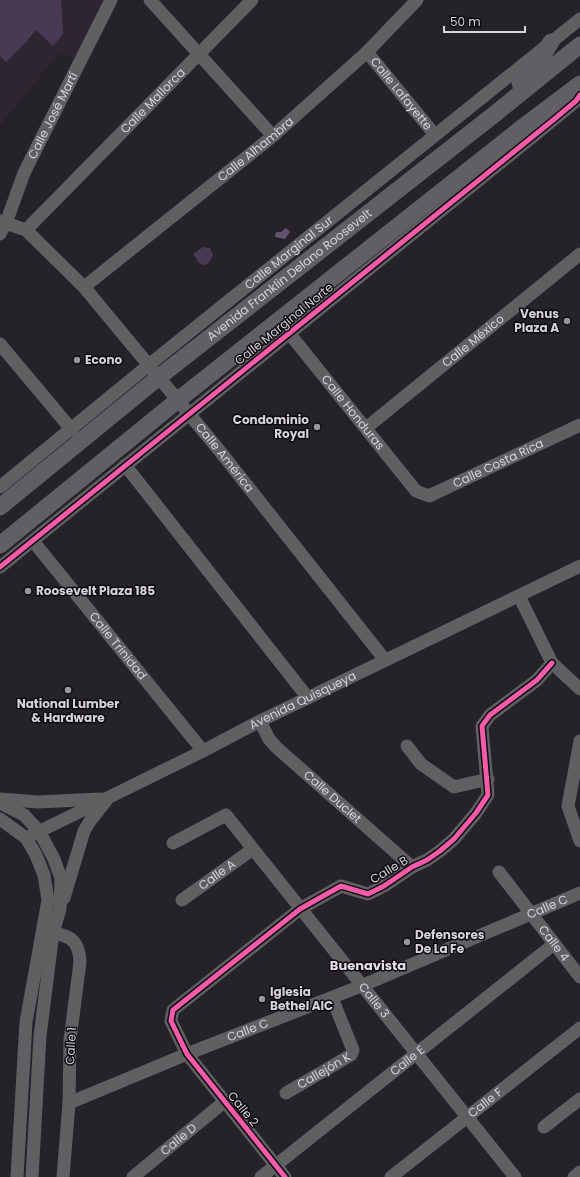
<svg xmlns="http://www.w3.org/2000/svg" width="580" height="1177" viewBox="0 0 580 1177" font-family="Poppins,sans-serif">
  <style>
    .built { fill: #2c2532 }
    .green { fill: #483a54 }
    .water { fill: #635371 }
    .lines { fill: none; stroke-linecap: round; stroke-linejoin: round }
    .minor { stroke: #605f61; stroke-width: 13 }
    .major { stroke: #615f64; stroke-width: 17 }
    .cycleway-casing { stroke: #0d0b0f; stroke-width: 8 }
    .cycleway { stroke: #f35aa7; stroke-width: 5 }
    .poi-dot { fill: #99959c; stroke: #0d0b0f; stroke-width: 1.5 }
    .labels { text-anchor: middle; stroke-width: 3; stroke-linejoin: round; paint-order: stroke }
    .street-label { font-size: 12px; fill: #d7d3da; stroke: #0d0b0f }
    .poi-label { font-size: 12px; font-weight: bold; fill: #d7d3da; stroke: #0d0b0f; text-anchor: start }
    .neighbourhood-label { font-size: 13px; font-weight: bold; fill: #e5deeb; stroke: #0d0b0f }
  </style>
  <rect width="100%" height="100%" fill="#252228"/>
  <!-- built -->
  <path class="built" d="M 0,0 L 105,0 L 75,59 L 60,52 L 0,125 Z"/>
  <!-- green -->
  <path class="green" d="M 0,0 L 61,0 L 63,34 L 53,46 L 36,30 L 25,43 L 6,62 L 0,56 Z
    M 203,247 L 210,248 L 213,255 L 208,264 L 203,265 L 198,262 L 193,254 Z"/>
  <!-- water -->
  <path class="water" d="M 286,228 L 290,232 L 285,239 L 275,237 L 276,232 L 281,232 Z"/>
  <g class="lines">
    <!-- minor -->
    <g class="minor">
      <path d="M 150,0 L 273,136"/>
      <path id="s1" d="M 367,52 L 435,135"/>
      <path id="s2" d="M 0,221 L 26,230 L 84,287 L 219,450 L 385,660"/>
      <path id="s3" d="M 26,230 L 252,0"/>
      <path id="s4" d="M 0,234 L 6,223 L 24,173 L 111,0"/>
      <path id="s5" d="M 84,287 L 273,136 L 367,52 L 417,0"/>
      <path id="s6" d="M 289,333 L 416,491 L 429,496 L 580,425"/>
      <path d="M 0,344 L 72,430"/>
      <path id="s7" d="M 366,428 L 580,254"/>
      <path d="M 125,465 L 308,698"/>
      <path id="s8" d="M 0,487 L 150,364 L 580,19"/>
      <path id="s9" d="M 33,541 L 203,751"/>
      <path d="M 0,567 L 552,121 L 576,101 L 580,95"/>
      <path d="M 519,596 L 552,663 L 580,689"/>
      <path id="s10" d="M 260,721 L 269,739 L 276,747 L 412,867"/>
      <path d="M 580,741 L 568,806 L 580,841"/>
      <path d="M 407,746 L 421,764 L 454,787 L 488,779"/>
      <path d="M 0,799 L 38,802 L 101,799"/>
      <path d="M 0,803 L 24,815 L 39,831 L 54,859 L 61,878 L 60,909 L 53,933 L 40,1036 L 32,1177"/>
      <path d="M 0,819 L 26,838 L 36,855 L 44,875 L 48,900 L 26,1022 L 17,1177"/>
      <path id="s11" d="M 26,838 L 203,751 L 260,721 L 580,566"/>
      <path id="s12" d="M 173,843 L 226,815 L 515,1177"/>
      <path id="s13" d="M 499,872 L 580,977"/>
      <path d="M 64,898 L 84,831 L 90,821 L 106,801"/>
      <path id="s14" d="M 182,900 L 253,849"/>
      <path d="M 44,931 C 67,935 79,937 80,962 L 70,1040 L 69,1103 L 63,1177"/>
      <path id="s15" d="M 286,1093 L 351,1055 L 353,1050 L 332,998"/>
      <path id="s16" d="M 69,1103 L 187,1054 L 361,986 L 580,893"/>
      <path d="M 544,1127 L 580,1099"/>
      <path id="s17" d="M 133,1177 L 224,1102"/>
      <path id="s18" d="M 261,1177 L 554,944"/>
      <path d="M 285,1177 L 187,1054 L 171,1021 L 173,1010 L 300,909 L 341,886 L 368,894 L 384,886 L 412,867 L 427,860 L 440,851 L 454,839 L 476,813 L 488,795 L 482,726 L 490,715 L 537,680 L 552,663"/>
      <path id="s19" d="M 391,1177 L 580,1028"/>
      <path d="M 574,1177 L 580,1172"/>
    </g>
    <!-- major -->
    <g class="major">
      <path d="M 520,83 L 539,61 L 551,42"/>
      <path id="s20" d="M 0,507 L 159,377 L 496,113 L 580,45"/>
      <path d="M 0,545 L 178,400 L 523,127 L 580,84"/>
    </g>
    <defs>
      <path id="cycleway" d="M 0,567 L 552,121 L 576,101 L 580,95
        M 285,1177 L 187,1054 L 171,1021 L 173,1010 L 300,909 L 341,886 L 368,894 L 384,886 L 412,867 L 427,860 L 440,851 L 454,839 L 476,813 L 488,795 L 482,726 L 490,715 L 537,680 L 552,663"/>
    </defs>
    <!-- cycleway casing -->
    <use href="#cycleway" class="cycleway-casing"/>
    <!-- cycleway -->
    <use href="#cycleway" class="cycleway"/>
  </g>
  <!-- markers -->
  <g class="poi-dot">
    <circle cx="567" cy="321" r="4"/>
    <circle cx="77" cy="360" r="4"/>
    <circle cx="317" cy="427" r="4"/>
    <circle cx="28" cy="591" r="4"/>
    <circle cx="68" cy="690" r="4"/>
    <circle cx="407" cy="942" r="4"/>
    <circle cx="262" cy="999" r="4"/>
  </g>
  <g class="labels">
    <!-- street labels -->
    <g class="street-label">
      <text dy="4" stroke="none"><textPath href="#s1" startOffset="54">Calle Lafayette</textPath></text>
      <text dy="4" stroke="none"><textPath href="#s3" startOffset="181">Calle Mallorca</textPath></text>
      <text dy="4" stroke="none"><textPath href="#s4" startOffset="130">Calle José Martí</textPath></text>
      <text dy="4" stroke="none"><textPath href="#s5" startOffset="220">Calle Alhambra</textPath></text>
      <text dy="4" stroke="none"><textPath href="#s8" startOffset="372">Calle Marginal Sur</textPath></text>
      <text dy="4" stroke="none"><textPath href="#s20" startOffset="371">Avenida Franklin Delano Roosevelt</textPath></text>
      <text transform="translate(284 324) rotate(-39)" y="4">Calle Marginal Norte</text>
      <text dy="4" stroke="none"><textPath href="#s7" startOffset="138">Calle México</textPath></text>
      <text dy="4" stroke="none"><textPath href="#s6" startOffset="102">Calle Honduras</textPath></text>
      <text dy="4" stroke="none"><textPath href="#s2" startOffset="330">Calle América</textPath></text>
      <text dy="4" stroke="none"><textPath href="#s6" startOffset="293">Calle Costa Rica</textPath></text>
      <text dy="4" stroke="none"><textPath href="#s9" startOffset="135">Calle Trinidad</textPath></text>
      <text dy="4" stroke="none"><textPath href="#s11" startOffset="309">Avenida Quisqueya</textPath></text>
      <text dy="4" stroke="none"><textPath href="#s10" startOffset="106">Calle Duclet</textPath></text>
      <text transform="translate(389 870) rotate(-31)" y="4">Calle B</text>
      <text dy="4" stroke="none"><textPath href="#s14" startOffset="43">Calle A</textPath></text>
      <text dy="4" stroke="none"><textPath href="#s16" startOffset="517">Calle C</textPath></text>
      <text dy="4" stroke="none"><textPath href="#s13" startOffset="90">Calle 4</textPath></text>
      <text dy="4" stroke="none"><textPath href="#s12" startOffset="297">Calle 3</textPath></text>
      <text dy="4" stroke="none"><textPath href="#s16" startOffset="193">Calle C</textPath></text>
      <text transform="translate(71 1046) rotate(-87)" y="4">Calle 1</text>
      <text dy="4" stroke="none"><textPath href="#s18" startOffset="187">Calle E</textPath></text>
      <text dy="4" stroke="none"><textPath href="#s15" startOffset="44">Callejón K</textPath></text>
      <text dy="4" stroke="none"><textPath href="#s19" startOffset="120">Calle F</textPath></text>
      <text transform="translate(243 1109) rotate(51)" y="4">Calle 2</text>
      <text dy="4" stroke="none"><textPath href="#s17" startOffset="59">Calle D</textPath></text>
    </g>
    <!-- poi labels -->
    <g class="poi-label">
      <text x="559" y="318" text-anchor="end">Venus<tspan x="559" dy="14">Plaza A</tspan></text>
      <text x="85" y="364">Econo</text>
      <text x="309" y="424" text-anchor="end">Condominio<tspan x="309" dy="14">Royal</tspan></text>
      <text x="36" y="595">Roosevelt Plaza 185</text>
      <text x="68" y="708" text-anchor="middle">National Lumber<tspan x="68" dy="14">&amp; Hardware</tspan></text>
      <text x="415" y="939">Defensores<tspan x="415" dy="14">De La Fe</tspan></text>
      <text x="270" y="996">Iglesia<tspan x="270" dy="14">Bethel AIC</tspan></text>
    </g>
    <!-- neighbourhood labels -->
    <g class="neighbourhood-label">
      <text x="368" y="970">Buenavista</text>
    </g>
  </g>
  <!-- scale -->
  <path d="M444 26v6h81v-6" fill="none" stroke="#d7d3da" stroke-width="2"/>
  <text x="450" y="26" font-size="12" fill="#d7d3da" stroke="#0d0b0f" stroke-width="3" paint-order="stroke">50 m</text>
</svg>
